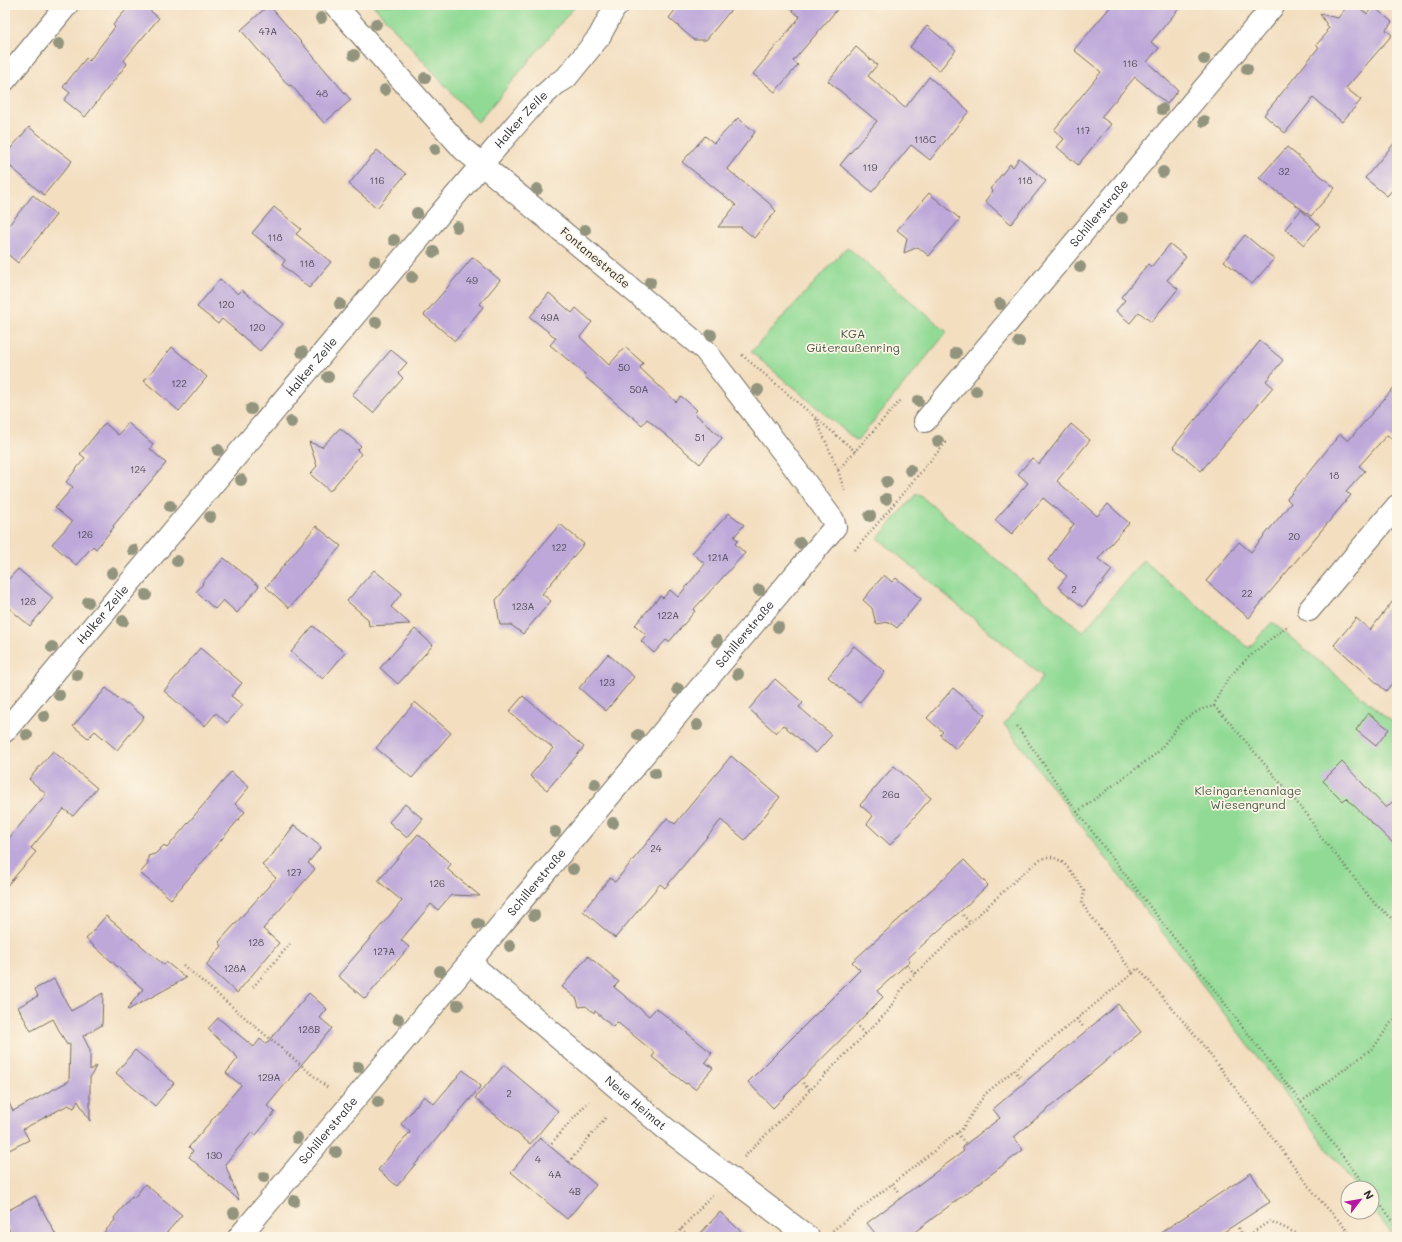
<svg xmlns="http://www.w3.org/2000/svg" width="1402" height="1242" viewBox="0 0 1402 1242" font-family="Mali,sans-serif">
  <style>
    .green { fill: #91da95; stroke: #5e8260 }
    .building { fill: #bea8da }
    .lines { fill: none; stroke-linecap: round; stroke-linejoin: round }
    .street-casing { stroke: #716a5f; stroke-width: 24 }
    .path { stroke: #716a5f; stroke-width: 2.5; stroke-dasharray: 1 3; stroke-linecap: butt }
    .street { stroke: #fff; stroke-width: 22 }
    .tree { fill: #93947d }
    .labels { text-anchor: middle; stroke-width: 3.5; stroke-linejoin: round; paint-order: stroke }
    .number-label { font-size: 10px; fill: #504a57 }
    .street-label { font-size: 12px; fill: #2b2b2b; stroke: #fcf5e5 }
    .park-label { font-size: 12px; fill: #445746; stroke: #fcf5e5 }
  </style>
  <rect width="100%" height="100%" fill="#fcf5e5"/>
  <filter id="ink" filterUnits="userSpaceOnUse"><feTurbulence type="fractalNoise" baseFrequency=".025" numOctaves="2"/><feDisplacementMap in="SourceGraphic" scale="8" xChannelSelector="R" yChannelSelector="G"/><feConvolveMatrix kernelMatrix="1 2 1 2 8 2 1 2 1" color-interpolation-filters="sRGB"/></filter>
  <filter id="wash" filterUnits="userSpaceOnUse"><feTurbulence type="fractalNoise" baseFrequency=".012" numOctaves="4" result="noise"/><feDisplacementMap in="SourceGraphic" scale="16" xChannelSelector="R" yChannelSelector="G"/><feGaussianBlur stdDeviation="0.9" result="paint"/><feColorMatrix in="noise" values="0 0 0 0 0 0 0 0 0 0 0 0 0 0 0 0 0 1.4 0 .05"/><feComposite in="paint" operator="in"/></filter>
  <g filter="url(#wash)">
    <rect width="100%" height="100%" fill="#f3dec0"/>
    <!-- green -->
    <path class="green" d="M 373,5 L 576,5 L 478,122 Z
      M 847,247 L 947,332 L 857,441 L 751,352 Z
      M 917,493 L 1083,632 L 1143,560 L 1249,648 L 1272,622 L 1397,726 L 1397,1237 L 1394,1237 L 1372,1208 L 1372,1188 L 1357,1188 L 1004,724 L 1043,677 L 878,538 Z"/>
    <g id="blocks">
      <!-- building -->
      <path class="building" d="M 130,5 L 143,5 L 159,18 L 124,60 L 127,64 L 85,117 L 64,100 L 70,93 L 63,87 L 86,58 L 89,61 L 115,27 L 113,25 Z
        M 269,5 L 351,100 L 324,123 L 291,85 L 289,86 L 241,30 Z
        M 679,5 L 735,5 L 706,40 L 694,40 L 669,18 Z
        M 786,5 L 841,5 L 793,61 L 798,65 L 775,92 L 753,74 L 800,17 Z
        M 1112,5 L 1182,5 L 1151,42 L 1159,48 L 1147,62 L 1178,90 L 1167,104 L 1135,77 L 1101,117 L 1111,124 L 1078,165 L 1057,147 L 1064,139 L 1054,130 L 1101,72 L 1074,50 Z
        M 1348,5 L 1356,5 L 1367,14 L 1373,6 L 1392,22 L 1386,30 L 1392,35 L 1346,88 L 1361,100 L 1342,122 L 1313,98 L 1285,133 L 1264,115 L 1319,47 L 1316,45 L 1327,33 L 1326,31 L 1329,28 L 1320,14 L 1338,18 Z
        M 927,26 L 956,50 L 939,71 L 910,47 Z
        M 856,47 L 877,65 L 868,76 L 905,108 L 929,77 L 969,111 L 930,160 L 911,145 L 872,192 L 840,165 L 877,121 L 828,81 Z
        M 738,118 L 755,132 L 727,169 L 769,203 L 776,211 L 754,238 L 741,227 L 718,227 L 736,205 L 682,162 L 705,136 L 714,143 Z
        M 29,127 L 72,161 L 44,195 L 5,162 L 5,155 Z
        M 1397,140 L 1397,185 L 1387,196 L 1365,178 Z
        M 1287,147 L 1335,188 L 1311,216 L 1259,178 Z
        M 377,150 L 406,174 L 377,208 L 349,184 Z
        M 1019,158 L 1046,181 L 1011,224 L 985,201 L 993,191 L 990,189 L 1010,164 L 1013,167 Z
        M 929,193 L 960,219 L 929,256 L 918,247 L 904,253 L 907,238 L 897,230 Z
        M 33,195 L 56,215 L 18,263 L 5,252 L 5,230 Z
        M 274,207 L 301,229 L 296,234 L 331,262 L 309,288 L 282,265 L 285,260 L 252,233 Z
        M 1301,210 L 1320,226 L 1304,245 L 1285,229 Z
        M 1245,235 L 1274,259 L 1252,284 L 1224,261 Z
        M 1170,244 L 1186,257 L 1167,280 L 1178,289 L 1151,322 L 1139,312 L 1130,323 L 1116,311 L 1125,300 L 1121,297 L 1148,264 L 1151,267 Z
        M 473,257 L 500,280 L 480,304 L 483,307 L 455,341 L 424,315 Z
        M 220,279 L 238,294 L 242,290 L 283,324 L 260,351 L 222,319 L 218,324 L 197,307 Z
        M 549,293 L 572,313 L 576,308 L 592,322 L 580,337 L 609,365 L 625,347 L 643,363 L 640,368 L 676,402 L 681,396 L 697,410 L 694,413 L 722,438 L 700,464 L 647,419 L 642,425 L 584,376 L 585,374 L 550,345 L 556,338 L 530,317 Z
        M 1260,341 L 1283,360 L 1266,381 L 1273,387 L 1201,471 L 1173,447 Z
        M 172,347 L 207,377 L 179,411 L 144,381 Z
        M 391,350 L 407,363 L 398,373 L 403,378 L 373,413 L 352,395 Z
        M 1397,384 L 1397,443 L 1387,435 L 1359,466 L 1365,471 L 1346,492 L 1351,495 L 1270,592 L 1249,618 L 1206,581 L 1239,542 L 1251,552 L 1291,503 L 1287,499 L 1340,434 L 1348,441 Z
        M 105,423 L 118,435 L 128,423 L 153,444 L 150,449 L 166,463 L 113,526 L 114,527 L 96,549 L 93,546 L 76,565 L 52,544 L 72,522 L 55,508 L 73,487 L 66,482 L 85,458 L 80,454 Z
        M 1071,424 L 1090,440 L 1057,481 L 1097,516 L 1108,504 L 1129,523 L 1098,559 L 1112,570 L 1083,607 L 1058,587 L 1067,576 L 1048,560 L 1074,524 L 1043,498 L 1012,534 L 995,520 L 1028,483 L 1018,474 L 1032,458 L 1039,464 Z
        M 340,428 L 361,446 L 357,450 L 361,454 L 330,491 L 310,474 L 317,466 L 309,442 L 322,447 Z
        M 729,513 L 744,525 L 734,537 L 738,540 L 735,544 L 745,553 L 693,610 L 695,611 L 669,642 L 666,640 L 654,653 L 641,641 L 646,635 L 635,625 L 660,596 L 663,598 L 670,590 L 678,597 L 705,564 L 692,553 Z
        M 560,524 L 584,544 L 542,594 L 551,601 L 523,634 L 511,625 L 500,625 L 496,600 Z
        M 316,526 L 341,546 L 289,608 L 266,587 Z
        M 224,558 L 259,586 L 237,613 L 223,600 L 215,609 L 196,592 L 203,584 L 202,583 Z
        M 18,569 L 53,598 L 30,626 L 5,605 L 5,583 Z
        M 374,570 L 402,593 L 391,607 L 410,624 L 369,626 L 368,619 L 347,601 Z
        M 884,575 L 892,582 L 896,578 L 921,599 L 897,628 L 889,622 L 876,624 L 872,608 L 863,600 Z
        M 1397,596 L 1397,677 L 1386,691 L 1334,645 L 1356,618 L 1370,630 Z
        M 313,626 L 345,653 L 323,679 L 291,652 Z
        M 415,629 L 433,645 L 398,684 L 380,668 Z
        M 854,646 L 885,672 L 859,703 L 828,677 Z
        M 200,648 L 242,683 L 231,696 L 243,705 L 227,723 L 216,713 L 205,726 L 164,691 Z
        M 608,654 L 634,677 L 606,711 L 579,688 Z
        M 775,679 L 803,703 L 799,707 L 832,735 L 816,753 L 783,725 L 776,733 L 749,709 Z
        M 106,688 L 125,704 L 127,703 L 144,717 L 117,750 L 95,731 L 88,738 L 73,726 Z
        M 953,688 L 985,715 L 956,749 L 940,735 L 943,732 L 927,718 Z
        M 523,696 L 584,747 L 547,790 L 530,776 L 553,748 L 509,712 Z
        M 415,702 L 451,733 L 412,778 L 376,748 Z
        M 1368,713 L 1389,729 L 1376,746 L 1356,730 Z
        M 53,751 L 97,788 L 73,816 L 64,809 L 31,848 L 36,852 L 5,888 L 5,843 L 46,794 L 29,779 Z
        M 731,756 L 780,797 L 745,840 L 721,820 L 665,888 L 660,884 L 615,938 L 583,911 L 610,878 L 615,882 L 667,818 L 675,824 Z
        M 1342,762 L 1386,808 L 1397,797 L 1397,847 L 1346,798 L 1343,801 L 1323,781 Z
        M 894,766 L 931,798 L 890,845 L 867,824 L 873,816 L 860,805 Z
        M 231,772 L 249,787 L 235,804 L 245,812 L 171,899 L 140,873 L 148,864 L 148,856 L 155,854 L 164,845 L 167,848 Z
        M 405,804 L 423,819 L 407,838 L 389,822 Z
        M 294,825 L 321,847 L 308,863 L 315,869 L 263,929 L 279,943 L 237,993 L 206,965 L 222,946 L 219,942 L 276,878 L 262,865 L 270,858 Z
        M 418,834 L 451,864 L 447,869 L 480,896 L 451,895 L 438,910 L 431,904 L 401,940 L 409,947 L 365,999 L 338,976 L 402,901 L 378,881 Z
        M 964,860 L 988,885 L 964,908 L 908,958 L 910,961 L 877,991 L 883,997 L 773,1108 L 748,1082 L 860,970 L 852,962 Z
        M 106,916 L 164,965 L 166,962 L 186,978 L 128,1010 L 127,1009 L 143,989 L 86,939 Z
        M 588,956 L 619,982 L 614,987 L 649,1016 L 656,1008 L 712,1053 L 705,1062 L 713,1068 L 695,1089 L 687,1083 L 686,1084 L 652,1057 L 655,1053 L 617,1022 L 613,1027 L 595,1011 L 594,1013 L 586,1006 L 579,1007 L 577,999 L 562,987 Z
        M 54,979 L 71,1011 L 103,993 L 102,1025 L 83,1036 L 90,1050 L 90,1070 L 96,1066 L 90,1078 L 90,1121 L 78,1101 L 74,1108 L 68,1105 L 23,1129 L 29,1140 L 5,1152 L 5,1095 L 13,1111 L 69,1081 L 70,1043 L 67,1045 L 53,1019 L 31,1031 L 18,1007 L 38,996 L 35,989 Z
        M 309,993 L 327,1009 L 320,1018 L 332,1028 L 267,1106 L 275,1112 L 256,1135 L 252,1132 L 225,1164 L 239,1200 L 189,1157 L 193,1151 L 189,1147 L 241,1085 L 226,1073 L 238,1058 L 208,1029 L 218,1018 L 254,1047 L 260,1039 L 266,1044 Z
        M 1118,1004 L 1141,1032 L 1014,1137 L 1023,1150 L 908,1237 L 878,1237 L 867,1223 L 964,1151 L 962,1147 L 1000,1118 L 993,1109 Z
        M 135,1050 L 174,1083 L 155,1106 L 116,1073 Z
        M 504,1065 L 558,1111 L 530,1144 L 475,1098 Z
        M 463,1070 L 481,1086 L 397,1186 L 378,1170 L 410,1132 L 401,1124 L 424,1096 L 434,1104 Z
        M 540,1138 L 596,1185 L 567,1219 L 511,1172 Z
        M 1251,1173 L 1270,1202 L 1216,1237 L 1154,1237 Z
        M 145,1184 L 182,1215 L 163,1237 L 100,1237 L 115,1220 L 114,1218 L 132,1196 L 134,1198 Z
        M 35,1196 L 57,1237 L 13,1237 L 5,1222 L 5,1212 Z
        M 720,1212 L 747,1237 L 697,1237 Z"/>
    </g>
  </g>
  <g filter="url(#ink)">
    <use href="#blocks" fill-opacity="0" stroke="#716a5f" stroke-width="1"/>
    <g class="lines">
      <defs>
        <g id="street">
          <path d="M 5,80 L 67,5"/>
          <path id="s1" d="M 925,421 L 1274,5"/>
          <path d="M 1309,610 L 1397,506"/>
          <path id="s2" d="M 5,731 L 482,164 L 532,106 L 556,84 L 566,78 L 599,37 L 614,9 L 618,5"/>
          <path id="s3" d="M 470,963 L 665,1128 L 808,1237"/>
          <path id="s4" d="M 239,1237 L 835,527 L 833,520 L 786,456 L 705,350 L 463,149 L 335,5"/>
        </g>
      </defs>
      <!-- street casing -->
      <use href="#street" class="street-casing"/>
      <!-- path -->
      <path class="path" d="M 742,355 L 856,452
        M 816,419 L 838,470 L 845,493
        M 838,470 L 900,401
        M 855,550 L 948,440
        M 1214,706 C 1225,671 1261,647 1289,625
        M 1017,726 L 1077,812 L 1367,1188
        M 1077,812 L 1157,753 L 1183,720 L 1202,709 L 1214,706 L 1231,724 L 1309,817 L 1319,835 L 1342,862 L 1362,888 L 1376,905 L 1397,922
        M 963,915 L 970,923
        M 906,964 L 915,974
        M 183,965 L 328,1088
        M 1133,973 L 1138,968 L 1199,1040 L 1318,1198 L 1354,1237
        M 253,987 L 290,944
        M 1077,1019 L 1084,1028
        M 858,1027 L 865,1034
        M 1014,1070 L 1022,1079
        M 803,1083 L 810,1090
        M 1301,1102 L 1374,1047 L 1397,1014
        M 957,1133 L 966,1144
        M 549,1146 L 589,1101
        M 744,1157 L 888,1011 L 905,984 L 915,974 L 1021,875 C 1028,870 1039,858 1048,857 C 1064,856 1077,880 1084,891 L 1082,904 L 1133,973 L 985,1094 L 962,1129 L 832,1231
        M 569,1162 L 607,1116
        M 892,1184 L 899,1193
        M 1372,1194 L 1397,1226
        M 1238,1228 L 1244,1237
        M 681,1229 L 689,1237
        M 674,1237 L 712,1195
        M 1246,1237 L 1270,1221 L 1304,1237"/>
      <!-- street -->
      <use href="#street" class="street"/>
    </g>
    <!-- trees -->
    <g class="tree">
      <circle cx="321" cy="18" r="6"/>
      <circle cx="376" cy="24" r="6"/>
      <circle cx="59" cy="44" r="6"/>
      <circle cx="354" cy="55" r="6"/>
      <circle cx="1204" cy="59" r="6"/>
      <circle cx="1247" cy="69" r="6"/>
      <circle cx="425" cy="78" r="6"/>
      <circle cx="385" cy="90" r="6"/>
      <circle cx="1162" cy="109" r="6"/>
      <circle cx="1204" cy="121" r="6"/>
      <circle cx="435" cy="149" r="6"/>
      <circle cx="1163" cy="172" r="6"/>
      <circle cx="537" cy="189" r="6"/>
      <circle cx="417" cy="213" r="6"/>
      <circle cx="1122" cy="218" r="6"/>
      <circle cx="457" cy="227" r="6"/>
      <circle cx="585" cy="230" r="6"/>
      <circle cx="394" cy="240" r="6"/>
      <circle cx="434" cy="252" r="6"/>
      <circle cx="375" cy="261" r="6"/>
      <circle cx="1080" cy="267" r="6"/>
      <circle cx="412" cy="277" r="6"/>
      <circle cx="650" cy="282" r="6"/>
      <circle cx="340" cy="304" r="6"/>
      <circle cx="1000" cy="304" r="6"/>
      <circle cx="376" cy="322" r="6"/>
      <circle cx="711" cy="335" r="6"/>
      <circle cx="1019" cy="342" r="6"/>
      <circle cx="302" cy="352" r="6"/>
      <circle cx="956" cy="353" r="6"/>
      <circle cx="328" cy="377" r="6"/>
      <circle cx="758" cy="390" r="6"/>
      <circle cx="976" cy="391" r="6"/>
      <circle cx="918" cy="401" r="6"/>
      <circle cx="251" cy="409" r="6"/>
      <circle cx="291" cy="422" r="6"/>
      <circle cx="938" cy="441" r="6"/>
      <circle cx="218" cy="450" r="6"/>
      <circle cx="910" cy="470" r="6"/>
      <circle cx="241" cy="480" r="6"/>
      <circle cx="887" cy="482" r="6"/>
      <circle cx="886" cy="499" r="6"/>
      <circle cx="170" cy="506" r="6"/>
      <circle cx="870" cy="516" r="6"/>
      <circle cx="210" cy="517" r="6"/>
      <circle cx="800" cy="543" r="6"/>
      <circle cx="133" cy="550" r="6"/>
      <circle cx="177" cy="561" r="6"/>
      <circle cx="112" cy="573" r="6"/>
      <circle cx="759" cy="590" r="6"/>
      <circle cx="146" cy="595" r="6"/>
      <circle cx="88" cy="602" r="6"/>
      <circle cx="123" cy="621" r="6"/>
      <circle cx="778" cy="627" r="6"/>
      <circle cx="717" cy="641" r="6"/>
      <circle cx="52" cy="647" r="6"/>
      <circle cx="738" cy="674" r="6"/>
      <circle cx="77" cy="675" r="6"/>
      <circle cx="678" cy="689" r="6"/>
      <circle cx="59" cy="695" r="6"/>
      <circle cx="44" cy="716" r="6"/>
      <circle cx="697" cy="725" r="6"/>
      <circle cx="27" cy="735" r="6"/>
      <circle cx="638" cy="735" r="6"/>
      <circle cx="655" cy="773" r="6"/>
      <circle cx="595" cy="784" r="6"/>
      <circle cx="613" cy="823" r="6"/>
      <circle cx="555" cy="832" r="6"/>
      <circle cx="573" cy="869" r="6"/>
      <circle cx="534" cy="915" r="6"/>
      <circle cx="478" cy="924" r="6"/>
      <circle cx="510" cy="946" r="6"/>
      <circle cx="440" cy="971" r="6"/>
      <circle cx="458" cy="1005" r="6"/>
      <circle cx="398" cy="1019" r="6"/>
      <circle cx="358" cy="1067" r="6"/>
      <circle cx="378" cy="1102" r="6"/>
      <circle cx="297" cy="1138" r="6"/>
      <circle cx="336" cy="1152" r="6"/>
      <circle cx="264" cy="1177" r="6"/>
      <circle cx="294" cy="1201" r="6"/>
      <circle cx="234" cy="1213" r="6"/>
    </g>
  </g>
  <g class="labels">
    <!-- number labels -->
    <g class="number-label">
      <text x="268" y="35">47A</text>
      <text x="1130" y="67">116</text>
      <text x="322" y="97">48</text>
      <text x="1083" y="134">117</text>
      <text x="925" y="143">118C</text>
      <text x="870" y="171">119</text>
      <text x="1284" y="175">32</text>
      <text x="377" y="184">116</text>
      <text x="1025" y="184">118</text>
      <text x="275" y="241">118</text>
      <text x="307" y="267">118</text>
      <text x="472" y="284">49</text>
      <text x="226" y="308">120</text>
      <text x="550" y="321">49A</text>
      <text x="257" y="331">120</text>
      <text x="624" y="371">50</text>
      <text x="179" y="387">122</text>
      <text x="639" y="393">50A</text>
      <text x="700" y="441">51</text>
      <text x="138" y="473">124</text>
      <text x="1334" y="479">18</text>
      <text x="85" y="538">126</text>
      <text x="1294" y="540">20</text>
      <text x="559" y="551">122</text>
      <text x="718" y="561">121A</text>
      <text x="1074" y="593">2</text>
      <text x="1247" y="597">22</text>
      <text x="28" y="605">128</text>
      <text x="523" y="610">123A</text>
      <text x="668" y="619">122A</text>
      <text x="607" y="686">123</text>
      <text x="891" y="798">26a</text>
      <text x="656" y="852">24</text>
      <text x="294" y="876">127</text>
      <text x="437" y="887">126</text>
      <text x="256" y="946">128</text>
      <text x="384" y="955">127A</text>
      <text x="235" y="972">128A</text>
      <text x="309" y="1033">128B</text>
      <text x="269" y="1081">129A</text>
      <text x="509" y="1097">2</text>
      <text x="214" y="1159">130</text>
      <text x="538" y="1163">4</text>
      <text x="555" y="1178">4A</text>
      <text x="575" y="1195">4B</text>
    </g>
    <!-- street labels -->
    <g class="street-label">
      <text dy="4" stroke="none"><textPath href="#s2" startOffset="800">Halker Zeile</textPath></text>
      <text dy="4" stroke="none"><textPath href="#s1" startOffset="271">Schillerstraße</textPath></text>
      <text transform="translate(595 258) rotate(40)" y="4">Fontanestraße</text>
      <text dy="4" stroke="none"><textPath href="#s2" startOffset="476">Halker Zeile</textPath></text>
      <text dy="4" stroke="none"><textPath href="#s2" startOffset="152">Halker Zeile</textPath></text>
      <text dy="4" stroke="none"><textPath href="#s4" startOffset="787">Schillerstraße</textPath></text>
      <text dy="4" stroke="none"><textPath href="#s4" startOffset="463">Schillerstraße</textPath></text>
      <text dy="4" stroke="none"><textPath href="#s3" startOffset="217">Neue Heimat</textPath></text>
      <text dy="4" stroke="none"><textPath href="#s4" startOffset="139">Schillerstraße</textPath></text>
    </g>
    <!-- park labels -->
    <g class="park-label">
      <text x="853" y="338">KGA<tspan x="853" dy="14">Güteraußenring</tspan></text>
      <text x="1248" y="795">Kleingartenanlage<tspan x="1248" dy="14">Wiesengrund</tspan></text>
    </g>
  </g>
  <!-- margin -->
  <rect width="1402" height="1242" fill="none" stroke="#fcf5e5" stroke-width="20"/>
  <!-- north arrow -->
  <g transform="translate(1360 1200) rotate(59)"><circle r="19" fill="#fcf5e5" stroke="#a8a49b"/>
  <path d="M0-3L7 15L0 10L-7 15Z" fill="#b5179e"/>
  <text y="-6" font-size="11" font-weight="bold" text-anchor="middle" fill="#2b2b2b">N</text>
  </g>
</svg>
